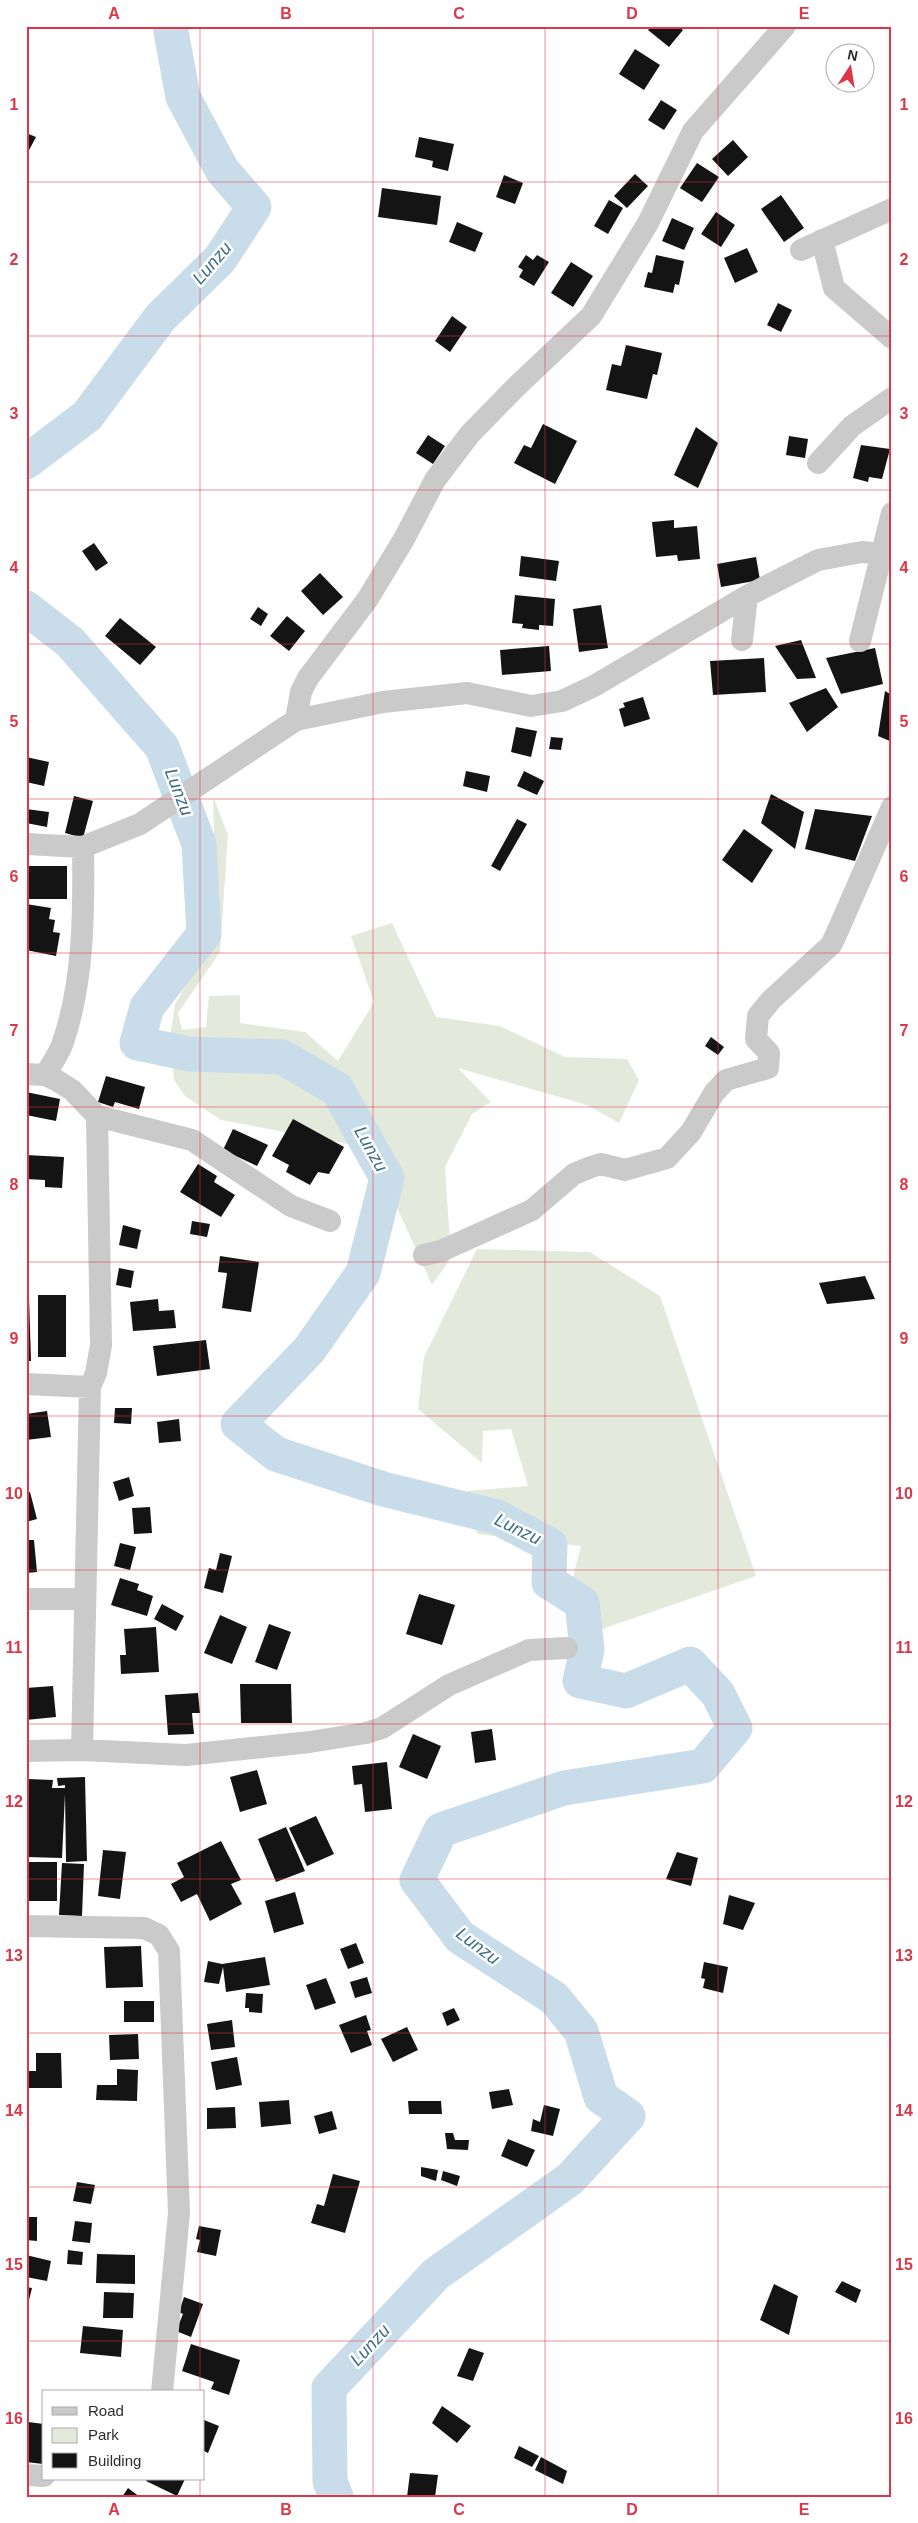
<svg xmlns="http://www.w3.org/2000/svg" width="918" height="2523" viewBox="0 0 918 2523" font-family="Arial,sans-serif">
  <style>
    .green { fill: #e3eadb }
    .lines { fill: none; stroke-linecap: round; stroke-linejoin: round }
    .river { stroke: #c8dde9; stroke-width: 35 }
    .building { fill: #141414 }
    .minor { stroke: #cacaca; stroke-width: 22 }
    .grid { fill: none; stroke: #dc3748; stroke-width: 1; stroke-opacity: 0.55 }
    .labels { text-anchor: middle; stroke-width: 5; stroke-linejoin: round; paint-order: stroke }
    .water-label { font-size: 18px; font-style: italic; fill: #3f6f8a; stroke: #fff }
    .neatline { fill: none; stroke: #dc3748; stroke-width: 2 }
    .grid-label { font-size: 16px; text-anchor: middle; font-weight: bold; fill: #dc3748 }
  </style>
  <rect width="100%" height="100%" fill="#fff"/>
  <!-- green -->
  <path class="green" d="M 213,796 L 228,835 L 220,952 L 178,1013 L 182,1030 L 206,1027 L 209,996 L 240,995 L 240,1023 L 305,1032 L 338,1061 L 374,1002 L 351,936 L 392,923 L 436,1017 L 500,1026 L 565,1057 L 627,1059 L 639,1080 L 619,1123 L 587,1105 L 458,1068 L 491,1102 L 472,1114 L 445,1167 L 451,1258 L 432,1285 L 370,1148 L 221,1120 L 185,1096 L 174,1080 L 170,1037 L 175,1004 L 208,947 L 215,870 Z
    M 477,1249 L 590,1252 L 660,1296 L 756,1576 L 602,1629 L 568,1595 L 581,1546 L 477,1534 L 468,1491 L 528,1486 L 511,1429 L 483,1431 L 482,1463 L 418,1409 L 424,1357 Z"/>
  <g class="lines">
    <!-- river -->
    <path class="river" d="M 26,462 L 87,416 L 160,318 L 220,259 L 254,207 L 222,170 L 183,97 L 170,26
      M 26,608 L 70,642 L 162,747 L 199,844 L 204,934 L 147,1007 L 137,1043 L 189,1054 L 282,1057 L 337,1089 L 387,1178 L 363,1273 L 309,1350 L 238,1424 L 276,1454 L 383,1489 L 497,1517 L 550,1545 L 549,1582 L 582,1603 L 587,1649 L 580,1681 L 626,1691 L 690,1664 L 718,1694 L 735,1728 L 703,1766 L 564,1788 L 441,1830 L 417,1880 L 460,1937 L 554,1998 L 581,2031 L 601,2097 L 628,2116 L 570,2179 L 436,2274 L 329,2388 L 330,2481 L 336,2497"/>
  </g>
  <!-- building -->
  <path class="building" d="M 652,26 L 678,26 L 683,30 L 669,47 L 648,30 Z
    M 635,49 L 660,65 L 644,90 L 619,74 Z
    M 661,100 L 677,110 L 664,130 L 648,120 Z
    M 26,133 L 36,137 L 26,156 Z
    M 419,137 L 454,144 L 448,171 L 432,167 L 433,161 L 415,157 Z
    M 733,140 L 748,157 L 728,176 L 712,159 Z
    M 697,163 L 719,177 L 702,202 L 680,188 Z
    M 635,174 L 648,186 L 627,208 L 614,196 Z
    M 504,175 L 523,183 L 515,204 L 496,197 Z
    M 382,188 L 441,196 L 437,225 L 378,217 Z
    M 781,195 L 804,228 L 784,242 L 761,209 Z
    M 609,200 L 623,208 L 608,234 L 594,226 Z
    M 716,212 L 735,225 L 721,247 L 701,234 Z
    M 672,218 L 694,228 L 684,250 L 662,241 Z
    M 457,222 L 483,233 L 475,252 L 449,242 Z
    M 747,248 L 758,272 L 735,283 L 724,258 Z
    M 526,255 L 533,260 L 537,255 L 549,262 L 534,286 L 519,277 L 523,270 L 518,267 Z
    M 656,255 L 684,261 L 679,285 L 675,284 L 673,293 L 644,287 L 648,272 L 652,273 Z
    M 571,262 L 593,276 L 573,307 L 551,293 Z
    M 778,303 L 792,310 L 781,332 L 767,325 Z
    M 452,316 L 467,327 L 450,352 L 435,341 Z
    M 626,345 L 662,353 L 657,375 L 653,374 L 647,399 L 606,390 L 612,364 L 621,366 Z
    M 543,424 L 577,441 L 555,484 L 514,463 L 524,445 L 531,448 Z
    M 696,427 L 718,443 L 698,488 L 674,475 Z
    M 428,435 L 445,446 L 433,464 L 416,453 Z
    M 789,436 L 808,439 L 805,458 L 786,455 Z
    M 861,445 L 890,449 L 882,479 L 869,477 L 868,482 L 853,478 Z
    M 674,520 L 674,528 L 697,526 L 700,559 L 678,561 L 677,555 L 656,557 L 652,522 Z
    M 94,543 L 108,563 L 96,571 L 82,551 Z
    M 521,556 L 559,561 L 556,581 L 519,576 Z
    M 756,557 L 760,580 L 721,587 L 717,564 Z
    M 320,573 L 343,597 L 323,615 L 301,591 Z
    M 515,595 L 555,599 L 553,626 L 539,625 L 539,630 L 522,628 L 523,624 L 512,623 Z
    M 601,605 L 608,648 L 579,652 L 573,609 Z
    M 258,607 L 268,614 L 261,626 L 250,619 Z
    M 287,616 L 305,631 L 289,651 L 270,636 Z
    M 120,618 L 156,647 L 140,665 L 105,636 Z
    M 801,640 L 816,678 L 797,679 L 775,646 Z
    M 549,646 L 551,671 L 502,675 L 500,650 Z
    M 875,648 L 883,684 L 841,694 L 826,658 Z
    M 764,658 L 766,692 L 713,695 L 710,661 Z
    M 826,688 L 838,707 L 807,732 L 789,703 Z
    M 885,691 L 892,695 L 892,742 L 878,736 Z
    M 643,697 L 650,719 L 624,727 L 619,709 L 625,707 L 623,703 Z
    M 516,727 L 537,731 L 531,757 L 511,752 Z
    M 551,737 L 563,738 L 561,750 L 549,749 Z
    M 26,757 L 49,762 L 44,786 L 26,782 Z
    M 466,771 L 490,776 L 487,792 L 463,786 Z
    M 524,771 L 544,781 L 537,795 L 517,786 Z
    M 771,794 L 804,812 L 795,849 L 761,823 Z
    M 74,796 L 93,801 L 83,838 L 65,833 Z
    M 26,809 L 49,812 L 47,827 L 26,823 Z
    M 815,809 L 872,816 L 855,861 L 805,849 Z
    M 517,819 L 527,824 L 500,871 L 491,866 Z
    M 744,829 L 773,850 L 752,883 L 722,860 Z
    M 26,866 L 67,866 L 67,899 L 26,899 Z
    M 26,904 L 51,908 L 49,919 L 55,920 L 53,932 L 60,933 L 56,956 L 26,950 Z
    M 711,1037 L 724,1047 L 718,1055 L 705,1046 Z
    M 106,1076 L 145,1087 L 139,1109 L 115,1102 L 113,1107 L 98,1102 Z
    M 26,1092 L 60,1099 L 56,1121 L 26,1115 Z
    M 293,1119 L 344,1147 L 329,1174 L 318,1172 L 310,1185 L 286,1172 L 289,1165 L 272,1156 Z
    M 233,1129 L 268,1145 L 257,1166 L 223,1150 Z
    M 26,1155 L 64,1157 L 62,1188 L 45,1187 L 45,1180 L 26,1179 Z
    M 198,1164 L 217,1176 L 214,1182 L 235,1195 L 221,1217 L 180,1192 Z
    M 192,1221 L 210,1224 L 207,1237 L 190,1234 Z
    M 123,1225 L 141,1230 L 137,1249 L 119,1245 Z
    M 220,1256 L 259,1262 L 251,1312 L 222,1308 L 227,1273 L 218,1272 Z
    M 119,1268 L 134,1271 L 131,1288 L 116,1285 Z
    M 865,1276 L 875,1299 L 827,1304 L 819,1283 Z
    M 38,1295 L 66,1295 L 66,1357 L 38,1357 Z
    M 26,1297 L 29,1297 L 31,1361 L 26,1361 Z
    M 158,1299 L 159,1311 L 174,1310 L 176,1328 L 133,1331 L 130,1302 Z
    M 206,1340 L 210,1369 L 157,1376 L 153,1346 Z
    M 115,1408 L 132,1408 L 131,1424 L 114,1423 Z
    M 47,1411 L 51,1437 L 26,1440 L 26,1414 Z
    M 179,1419 L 181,1441 L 159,1443 L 157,1422 Z
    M 129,1477 L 134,1496 L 119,1501 L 113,1482 Z
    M 30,1492 L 37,1519 L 26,1522 L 26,1493 Z
    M 150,1507 L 152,1533 L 134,1534 L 132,1508 Z
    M 26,1540 L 34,1540 L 37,1572 L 26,1573 Z
    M 120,1543 L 136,1547 L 130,1570 L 114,1566 Z
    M 220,1553 L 232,1556 L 223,1593 L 204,1588 L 209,1568 L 216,1570 Z
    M 120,1578 L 139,1584 L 137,1590 L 153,1596 L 147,1616 L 111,1605 Z
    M 419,1594 L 455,1605 L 442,1645 L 406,1634 Z
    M 162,1604 L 184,1616 L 176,1631 L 154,1619 Z
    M 220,1615 L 247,1627 L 232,1664 L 204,1653 Z
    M 269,1624 L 291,1632 L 277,1670 L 255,1662 Z
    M 156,1627 L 159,1672 L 121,1674 L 120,1655 L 126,1655 L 124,1629 Z
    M 240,1684 L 291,1684 L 292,1723 L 241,1723 Z
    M 53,1686 L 56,1717 L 26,1720 L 26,1688 Z
    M 198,1693 L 200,1713 L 192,1713 L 194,1734 L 168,1735 L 165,1695 Z
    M 492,1729 L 496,1760 L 475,1763 L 471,1732 Z
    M 413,1734 L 441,1746 L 427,1779 L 399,1767 Z
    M 387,1762 L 392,1809 L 365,1812 L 362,1784 L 354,1785 L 352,1766 Z
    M 257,1770 L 267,1804 L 240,1812 L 230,1777 Z
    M 85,1777 L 87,1861 L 66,1862 L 65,1794 L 62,1858 L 26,1857 L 28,1779 L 53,1780 L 52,1788 L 65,1788 L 65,1785 L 58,1786 L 57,1778 Z
    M 316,1816 L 334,1854 L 307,1866 L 289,1828 Z
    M 286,1827 L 305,1871 L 276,1882 L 258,1839 Z
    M 221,1841 L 241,1880 L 231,1884 L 242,1904 L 210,1921 L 197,1894 L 181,1902 L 171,1884 L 184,1877 L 177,1863 Z
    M 103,1850 L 126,1852 L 120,1899 L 98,1896 Z
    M 677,1852 L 698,1858 L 691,1886 L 666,1879 Z
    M 28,1862 L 57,1862 L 57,1901 L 28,1901 Z
    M 62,1863 L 84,1864 L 82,1916 L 59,1915 Z
    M 295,1892 L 304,1924 L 274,1933 L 265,1901 Z
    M 729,1895 L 755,1903 L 743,1930 L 723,1924 Z
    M 356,1943 L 364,1963 L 348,1969 L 340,1949 Z
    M 141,1946 L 143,1987 L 106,1988 L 104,1947 Z
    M 265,1957 L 270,1985 L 226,1992 L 223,1967 L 219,1984 L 204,1982 L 208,1961 L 222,1964 Z
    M 704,1962 L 728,1967 L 723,1993 L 703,1988 L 705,1979 L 701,1978 Z
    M 367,1977 L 372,1993 L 355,1998 L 350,1982 Z
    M 326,1978 L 336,2003 L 315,2010 L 306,1985 Z
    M 246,1993 L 263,1994 L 262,2013 L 249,2012 L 249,2008 L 245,2008 Z
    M 124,2001 L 154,2001 L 154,2022 L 124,2022 Z
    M 454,2008 L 460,2020 L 447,2026 L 442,2013 Z
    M 366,2015 L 371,2030 L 367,2031 L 372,2045 L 351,2053 L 339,2025 Z
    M 232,2020 L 235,2047 L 211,2050 L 207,2024 Z
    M 407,2027 L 418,2050 L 393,2062 L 381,2039 Z
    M 138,2034 L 139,2059 L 110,2060 L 109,2035 Z
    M 36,2053 L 61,2053 L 62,2088 L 29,2088 L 29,2071 L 36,2071 Z
    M 237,2057 L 242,2085 L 216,2090 L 211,2062 Z
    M 117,2069 L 138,2070 L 137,2101 L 96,2100 L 97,2085 L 117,2085 Z
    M 509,2089 L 513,2105 L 492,2109 L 489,2092 Z
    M 289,2100 L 291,2124 L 261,2127 L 259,2102 Z
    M 408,2101 L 441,2101 L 442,2114 L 409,2114 Z
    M 544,2105 L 560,2109 L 553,2136 L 531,2131 L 533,2119 L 540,2122 Z
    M 235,2107 L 236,2128 L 207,2129 L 207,2108 Z
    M 332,2111 L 337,2129 L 319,2134 L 314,2116 Z
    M 445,2133 L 453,2133 L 455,2140 L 469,2140 L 468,2150 L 447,2149 Z
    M 508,2139 L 535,2150 L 527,2167 L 501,2156 Z
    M 421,2167 L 438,2170 L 436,2181 L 421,2176 Z
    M 443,2171 L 460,2176 L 457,2186 L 441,2180 Z
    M 333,2174 L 360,2181 L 345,2233 L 311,2223 L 317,2204 L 324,2206 Z
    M 77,2182 L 95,2185 L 91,2204 L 73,2201 Z
    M 26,2217 L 37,2217 L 37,2241 L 26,2240 Z
    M 75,2221 L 92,2223 L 90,2243 L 72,2241 Z
    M 199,2226 L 221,2230 L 216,2256 L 197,2252 L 200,2240 L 196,2239 Z
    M 68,2250 L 83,2252 L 82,2265 L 67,2264 Z
    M 97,2254 L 135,2255 L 135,2284 L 96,2283 Z
    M 26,2255 L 51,2261 L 47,2281 L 26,2277 Z
    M 842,2281 L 861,2290 L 856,2303 L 835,2292 Z
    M 774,2284 L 798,2296 L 789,2335 L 760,2320 Z
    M 26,2287 L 32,2288 L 27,2308 L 26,2308 Z
    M 104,2292 L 134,2293 L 133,2318 L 103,2318 Z
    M 184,2297 L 203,2304 L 191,2337 L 176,2331 L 183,2314 L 179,2312 Z
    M 83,2326 L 123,2330 L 121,2357 L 80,2353 Z
    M 191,2344 L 240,2360 L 229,2395 L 211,2389 L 214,2382 L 182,2371 Z
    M 469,2348 L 484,2353 L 473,2381 L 457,2376 Z
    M 442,2406 L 471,2426 L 457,2443 L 432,2423 Z
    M 204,2420 L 219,2426 L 208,2453 L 204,2451 Z
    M 28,2422 L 44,2424 L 43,2464 L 26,2462 Z
    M 519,2446 L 539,2456 L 532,2467 L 514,2458 Z
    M 541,2457 L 567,2471 L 563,2484 L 535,2470 Z
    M 410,2473 L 438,2475 L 435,2497 L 407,2497 Z
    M 147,2479 L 185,2479 L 177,2496 L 146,2481 Z
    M 128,2488 L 140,2497 L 122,2497 Z"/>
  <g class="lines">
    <!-- minor -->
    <path class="minor" d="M 822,240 L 834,288 L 892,338
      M 801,250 L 892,209
      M 818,463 L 852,426 L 892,398
      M 742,640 L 747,596
      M 860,641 L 892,513
      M 296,720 L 301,692 L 308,678 L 367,600 L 404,539 L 435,480 L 470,434 L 517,386 L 591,316 L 648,223 L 693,131 L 785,26
      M 26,844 L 83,847 L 140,824 L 296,720 L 383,702 L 467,693 L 531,706 L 562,701 L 594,686 L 747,596 L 818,560 L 862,552 L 892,555
      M 26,1074 L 45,1075 L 56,1080 L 72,1090 L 97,1116 L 192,1140 L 291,1206 L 330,1221
      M 45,1075 C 51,1065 58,1055 62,1045 C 84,983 84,911 83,847
      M 424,1255 L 441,1251 L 532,1210 L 574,1174 L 591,1167 L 601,1164 L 625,1170 L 667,1158 L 691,1132 L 714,1093 L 726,1080 L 768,1068 L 769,1053 L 756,1039 L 758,1016 L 771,1000 L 831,945 L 835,937 L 892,807
      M 26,1384 L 90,1387
      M 26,1599 L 84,1599
      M 82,1750 L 90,1387 L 96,1373 L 101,1345 L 97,1116
      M 26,1751 L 82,1750 L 186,1755 L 310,1742 L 366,1733 L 382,1728 L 449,1685 L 529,1650 L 567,1648
      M 26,1926 L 144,1928 L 159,1935 L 169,1951 L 179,2213 L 162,2392
      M 26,2475 L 44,2476"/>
  </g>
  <!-- grid -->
  <path class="grid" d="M 200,26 L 200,2392M 373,26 L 373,2497M 545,26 L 545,2497M 718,26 L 718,2497M 26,182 L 892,182M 26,336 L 892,336M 26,490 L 892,490M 26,644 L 892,644M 26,799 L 892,799M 26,953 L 892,953M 26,1107 L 892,1107M 26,1262 L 892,1262M 26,1416 L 892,1416M 26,1570 L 892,1570M 26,1724 L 892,1724M 26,1879 L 892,1879M 26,2033 L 892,2033M 26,2187 L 892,2187M 26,2341 L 892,2341M 200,2479 L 200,2497"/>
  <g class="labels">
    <!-- water labels -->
    <g class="water-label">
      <text transform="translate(212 263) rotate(-49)" y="6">Lunzu</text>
      <text transform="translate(179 792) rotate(69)" y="6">Lunzu</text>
      <text transform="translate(371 1149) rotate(61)" y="6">Lunzu</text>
      <text transform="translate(518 1529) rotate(26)" y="6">Lunzu</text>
      <text transform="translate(478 1946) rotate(37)" y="6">Lunzu</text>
      <text transform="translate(370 2345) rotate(-47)" y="6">Lunzu</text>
    </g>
  </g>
  <!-- border -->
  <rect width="918" height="2523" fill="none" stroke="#ffffff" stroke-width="55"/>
  <!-- legend -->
  <rect x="42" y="2390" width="162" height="90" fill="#ffffff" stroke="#ababab"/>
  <rect x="52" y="2407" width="25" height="8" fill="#cacaca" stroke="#ababab"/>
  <text x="88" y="2416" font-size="15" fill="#2d2d2d">Road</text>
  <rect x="52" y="2428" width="25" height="15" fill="#e3eadb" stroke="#ababab"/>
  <text x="88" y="2440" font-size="15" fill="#2d2d2d">Park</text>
  <rect x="52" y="2453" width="25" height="15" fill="#141414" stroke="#ababab"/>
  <text x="88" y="2466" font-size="15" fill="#2d2d2d">Building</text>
  <!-- north arrow -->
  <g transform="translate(850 68) rotate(12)"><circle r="24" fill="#ffffff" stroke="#ababab"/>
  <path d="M0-4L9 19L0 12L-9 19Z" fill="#dc3748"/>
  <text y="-8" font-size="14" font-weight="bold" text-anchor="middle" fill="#2d2d2d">N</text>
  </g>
  <rect x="28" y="28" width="862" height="2468" class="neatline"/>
  <g class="grid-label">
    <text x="114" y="19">A</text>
    <text x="286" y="19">B</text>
    <text x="459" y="19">C</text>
    <text x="632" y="19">D</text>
    <text x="804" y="19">E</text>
    <text x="14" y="110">1</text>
    <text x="904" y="110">1</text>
    <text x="14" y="265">2</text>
    <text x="904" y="265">2</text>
    <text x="14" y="419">3</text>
    <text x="904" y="419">3</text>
    <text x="14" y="573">4</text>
    <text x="904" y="573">4</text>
    <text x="14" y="727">5</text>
    <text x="904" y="727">5</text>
    <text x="14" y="882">6</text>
    <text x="904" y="882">6</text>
    <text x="14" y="1036">7</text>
    <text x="904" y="1036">7</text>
    <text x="14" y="1190">8</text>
    <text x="904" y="1190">8</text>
    <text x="14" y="1344">9</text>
    <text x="904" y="1344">9</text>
    <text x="14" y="1499">10</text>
    <text x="904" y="1499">10</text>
    <text x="14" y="1653">11</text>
    <text x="904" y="1653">11</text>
    <text x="14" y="1807">12</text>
    <text x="904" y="1807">12</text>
    <text x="14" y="1961">13</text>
    <text x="904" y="1961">13</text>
    <text x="14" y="2116">14</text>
    <text x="904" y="2116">14</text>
    <text x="14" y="2270">15</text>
    <text x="904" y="2270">15</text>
    <text x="14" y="2424">16</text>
    <text x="904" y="2424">16</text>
    <text x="114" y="2515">A</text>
    <text x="286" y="2515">B</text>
    <text x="459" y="2515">C</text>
    <text x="632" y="2515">D</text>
    <text x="804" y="2515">E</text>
  </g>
</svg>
